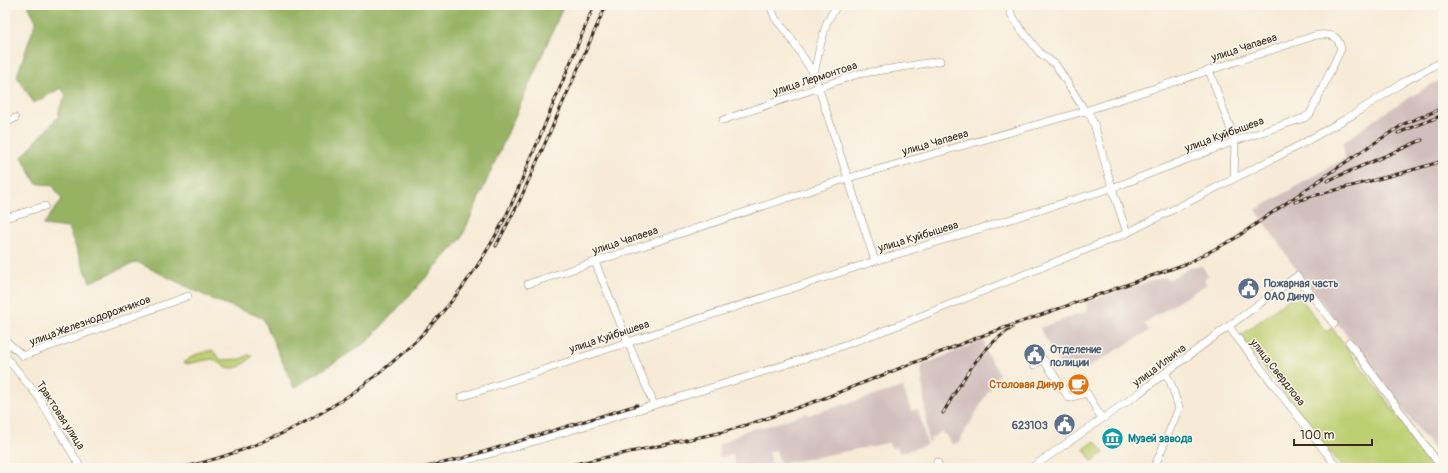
<svg xmlns="http://www.w3.org/2000/svg" width="1448" height="473" viewBox="0 0 1448 473" font-family="Pangolin,sans-serif">
  <style>
    .industrial { fill: #d1bfbd }
    .green { fill: #becf72; stroke: #7c7c48 }
    .forest { fill: #96b264; stroke: #686e41 }
    .lines { fill: none; stroke-linecap: round; stroke-linejoin: round }
    .minor-casing { stroke: #998a7a; stroke-width: 8 }
    .minor { stroke: #fff; stroke-width: 7 }
    .rail-casing { stroke: #3b2a1e; stroke-width: 3 }
    .rail { stroke: #fbf7ec; stroke-width: 1.5; stroke-dasharray: 4.5; stroke-linecap: butt }
    .labels { text-anchor: middle; stroke-width: 3; stroke-linejoin: round; paint-order: stroke }
    .street-label { font-size: 11px; fill: #3b2a1e; stroke: #fbf7ec }
    .service-label { font-size: 11px; font-weight: bold; fill: #4e5e75; stroke: #fbf7ec; text-anchor: start }
    .food-label { font-size: 11px; font-weight: bold; fill: #c56008; stroke: #fbf7ec; text-anchor: end }
    .culture-label { font-size: 11px; font-weight: bold; fill: #0d838f; stroke: #fbf7ec; text-anchor: start }
  </style>
  <rect width="100%" height="100%" fill="#fbf7ec"/>
  <filter id="ink" filterUnits="userSpaceOnUse"><feTurbulence type="fractalNoise" baseFrequency=".025" numOctaves="2"/><feDisplacementMap in="SourceGraphic" scale="8" xChannelSelector="R" yChannelSelector="G"/><feConvolveMatrix kernelMatrix="1 2 1 2 8 2 1 2 1" color-interpolation-filters="sRGB"/></filter>
  <filter id="wash" filterUnits="userSpaceOnUse"><feTurbulence type="fractalNoise" baseFrequency=".012" numOctaves="4" result="noise"/><feDisplacementMap in="SourceGraphic" scale="16" xChannelSelector="R" yChannelSelector="G"/><feGaussianBlur stdDeviation="0.9" result="paint"/><feColorMatrix in="noise" values="0 0 0 0 0 0 0 0 0 0 0 0 0 0 0 0 0 1.4 0 .05"/><feComposite in="paint" operator="in"/></filter>
  <g filter="url(#wash)">
    <rect width="100%" height="100%" fill="#f7ebd7"/>
    <!-- industrial -->
    <path class="industrial" d="M 1443,79 L 1443,462 L 1289,259 L 1256,210 L 1345,158 L 1343,143 L 1378,117 L 1432,84 Z
      M 1202,266 L 1208,276 L 1204,281 L 1207,284 L 1144,323 L 1149,331 L 1085,369 L 1061,367 L 1040,328 L 1088,311 L 1086,302 L 1164,277 L 1169,280 L 1189,268 Z
      M 984,340 L 986,352 L 999,373 L 959,442 L 952,444 L 942,431 L 930,439 L 932,442 L 928,442 L 921,366 Z
      M 903,387 L 911,411 L 918,409 L 927,444 L 923,446 L 899,453 L 898,447 L 892,448 L 888,443 L 780,464 L 776,450 L 769,452 L 773,468 L 736,468 L 733,455 L 720,457 L 718,446 L 747,430 L 764,427 L 807,413 L 808,415 Z"/>
    <!-- green -->
    <path class="green" d="M 1297,293 L 1326,332 L 1332,328 L 1437,468 L 1342,468 L 1240,336 Z
      M 207,351 L 213,351 L 221,360 L 241,359 L 248,355 L 252,356 C 247,363 236,371 227,367 C 222,365 217,361 212,359 L 186,364 L 184,362 L 195,355 Z
      M 1095,441 L 1104,453 L 1092,461 L 1084,449 Z"/>
    <!-- forest -->
    <path class="forest" d="M 28,5 L 564,5 L 461,239 L 368,341 L 294,388 L 263,318 L 212,299 L 137,262 L 90,282 L 68,228 L 43,225 L 62,199 L 53,186 L 36,183 L 22,157 L 59,116 L 59,110 L 66,95 L 61,88 L 34,103 L 17,76 L 36,21 Z"/>
  </g>
  <g filter="url(#ink)">
    <g class="lines">
      <defs>
        <path id="minor" d="M 770,5 L 775,18 L 788,34 L 814,74
          M 837,5 L 827,22 L 820,46 L 814,74 L 875,261
          M 1009,5 L 1011,14 L 1020,28 L 1040,53 L 1056,65 L 1085,111 L 1090,115 L 1094,124 L 1112,188 L 1127,233
          M 1209,70 L 1235,141 L 1234,178
          M 723,120 L 858,74 L 940,61
          M 5,124 L 15,118
          M 5,218 L 45,206
          M 595,262 L 654,405
          M 1229,327 L 1338,468
          M 5,340 L 23,356 L 188,296
          M 1349,342 L 1442,468
          M 5,356 L 38,396 L 81,468
          M 1034,365 L 1043,359 L 1069,398 L 1087,393 L 1102,419
          M 461,397 L 875,261 L 1112,188 L 1235,141 L 1304,118 L 1310,114 L 1341,49 C 1338,34 1330,34 1317,35 L 1085,111 L 848,178 L 528,284
          M 937,462 L 940,468
          M 438,468 L 525,444 L 743,378 L 828,351 L 899,325 L 1127,233 L 1300,145 L 1354,114 L 1402,83 L 1443,61
          M 1031,468 L 1138,394 L 1165,373 L 1297,276 L 1334,324
          M 1154,468 L 1179,408 L 1170,381 L 1165,373"/>
      </defs>
      <!-- minor casing -->
      <use href="#minor" class="minor-casing"/>
      <!-- minor -->
      <use href="#minor" class="minor"/>
      <defs>
        <path id="rail" d="M 1398,133 L 1443,115
          M 1327,181 L 1422,140
          M 1295,202 L 1309,197 L 1405,172 L 1443,161
          M 496,246 L 520,200 L 606,5
          M 943,413 C 962,381 979,348 1012,328
          M 181,468 C 320,436 438,349 504,220 C 517,194 527,166 539,139 C 557,94 576,50 594,5
          M 422,468 L 460,459 L 637,405
          M 556,468 L 723,432 L 759,421 L 822,399 L 984,335 L 1188,263 L 1234,239 L 1362,151 L 1404,124 L 1443,108"/>
      </defs>
      <!-- rail casing -->
      <use href="#rail" class="rail-casing"/>
      <!-- rail -->
      <use href="#rail" class="rail"/>
    </g>
  </g>
  <!-- icons -->
  <defs>
    <symbol id="civic-disc" viewBox="-11 -11 22 22"><circle r="9.5" fill="#5c6f8a" stroke="#fbf7ec"/><path d="M-.6-6.5H3V-4.5H.6V-3L4-1V1h2V6H-6V1h2V-1L-.6-3ZM-1.2 2.5V6h2.4V2.5Z" fill="#fff"/></symbol>
    <symbol id="cafe-disc" viewBox="-11 -11 22 22"><circle r="9.5" fill="#e8710a" stroke="#fbf7ec"/><path d="M-5.5-4.5H6V0H3Q3 3.5 0 3.5H-2.5Q-5.5 3.5-5.5 0ZM3-3.2v2h1.7v-2ZM-6 4.5H4V6H-6Z" fill="#fff"/></symbol>
    <symbol id="museum-disc" viewBox="-11 -11 22 22"><circle r="9.5" fill="#0f9aa8" stroke="#fbf7ec"/><path d="M0-6L6-3V-2H-6V-3ZM-5-1h2V3h-2ZM-1-1h2V3h-2ZM3-1h2V3H3ZM-6 4H6V6H-6Z" fill="#fff"/></symbol>
  </defs>
  <g fill-rule="evenodd">
    <use href="#civic-disc" x="1236" y="276" width="25" height="25"/>
    <use href="#civic-disc" x="1022" y="342" width="25" height="25"/>
    <use href="#cafe-disc" x="1066" y="372" width="25" height="25"/>
    <use href="#civic-disc" x="1052" y="412" width="25" height="25"/>
    <use href="#museum-disc" x="1100" y="426" width="25" height="25"/>
  </g>
  <g class="labels">
    <!-- street labels -->
    <g class="street-label">
      <text transform="translate(1244 47) rotate(-18)" y="4">улица Чапаева</text>
      <text transform="translate(815 78) rotate(-18)" y="4">улица Лермонтова</text>
      <text transform="translate(1224 134) rotate(-20)" y="4">улица Куйбышева</text>
      <text transform="translate(935 142) rotate(-16)" y="4">улица Чапаева</text>
      <text transform="translate(918 236) rotate(-17)" y="4">улица Куйбышева</text>
      <text transform="translate(625 240) rotate(-18)" y="4">улица Чапаева</text>
      <text transform="translate(90 320) rotate(-20)" y="4">улица Железнодорожников</text>
      <text transform="translate(609 336) rotate(-18)" y="4">улица Куйбышева</text>
      <text transform="translate(1159 365) rotate(-37)" y="4">улица Ильича</text>
      <text transform="translate(1278 372) rotate(52)" y="4">улица Свердлова</text>
      <text transform="translate(61 415) rotate(57)" y="4">Трактовая улица</text>
    </g>
    <!-- service labels -->
    <g class="service-label">
      <text x="1264" y="287">Пожарная часть<tspan x="1264" dy="13">ОАО Динур</tspan></text>
      <text x="1050" y="353">Отделение<tspan x="1050" dy="13">полиции</tspan></text>
      <text x="1048" y="429" text-anchor="end">623103</text>
    </g>
    <!-- food labels -->
    <g class="food-label">
      <text x="1064" y="388">Столовая Динур</text>
    </g>
    <!-- culture labels -->
    <g class="culture-label">
      <text x="1128" y="442">Музей завода</text>
    </g>
  </g>
  <!-- margin -->
  <rect width="1448" height="473" fill="none" stroke="#fbf7ec" stroke-width="20"/>
  <!-- scale -->
  <path d="M1294 439v6h78v-6" fill="none" stroke="#3b2a1e" stroke-width="2"/>
  <text x="1300" y="439" font-size="12" fill="#3b2a1e" stroke="#fbf7ec" stroke-width="3" paint-order="stroke">100 m</text>
</svg>
